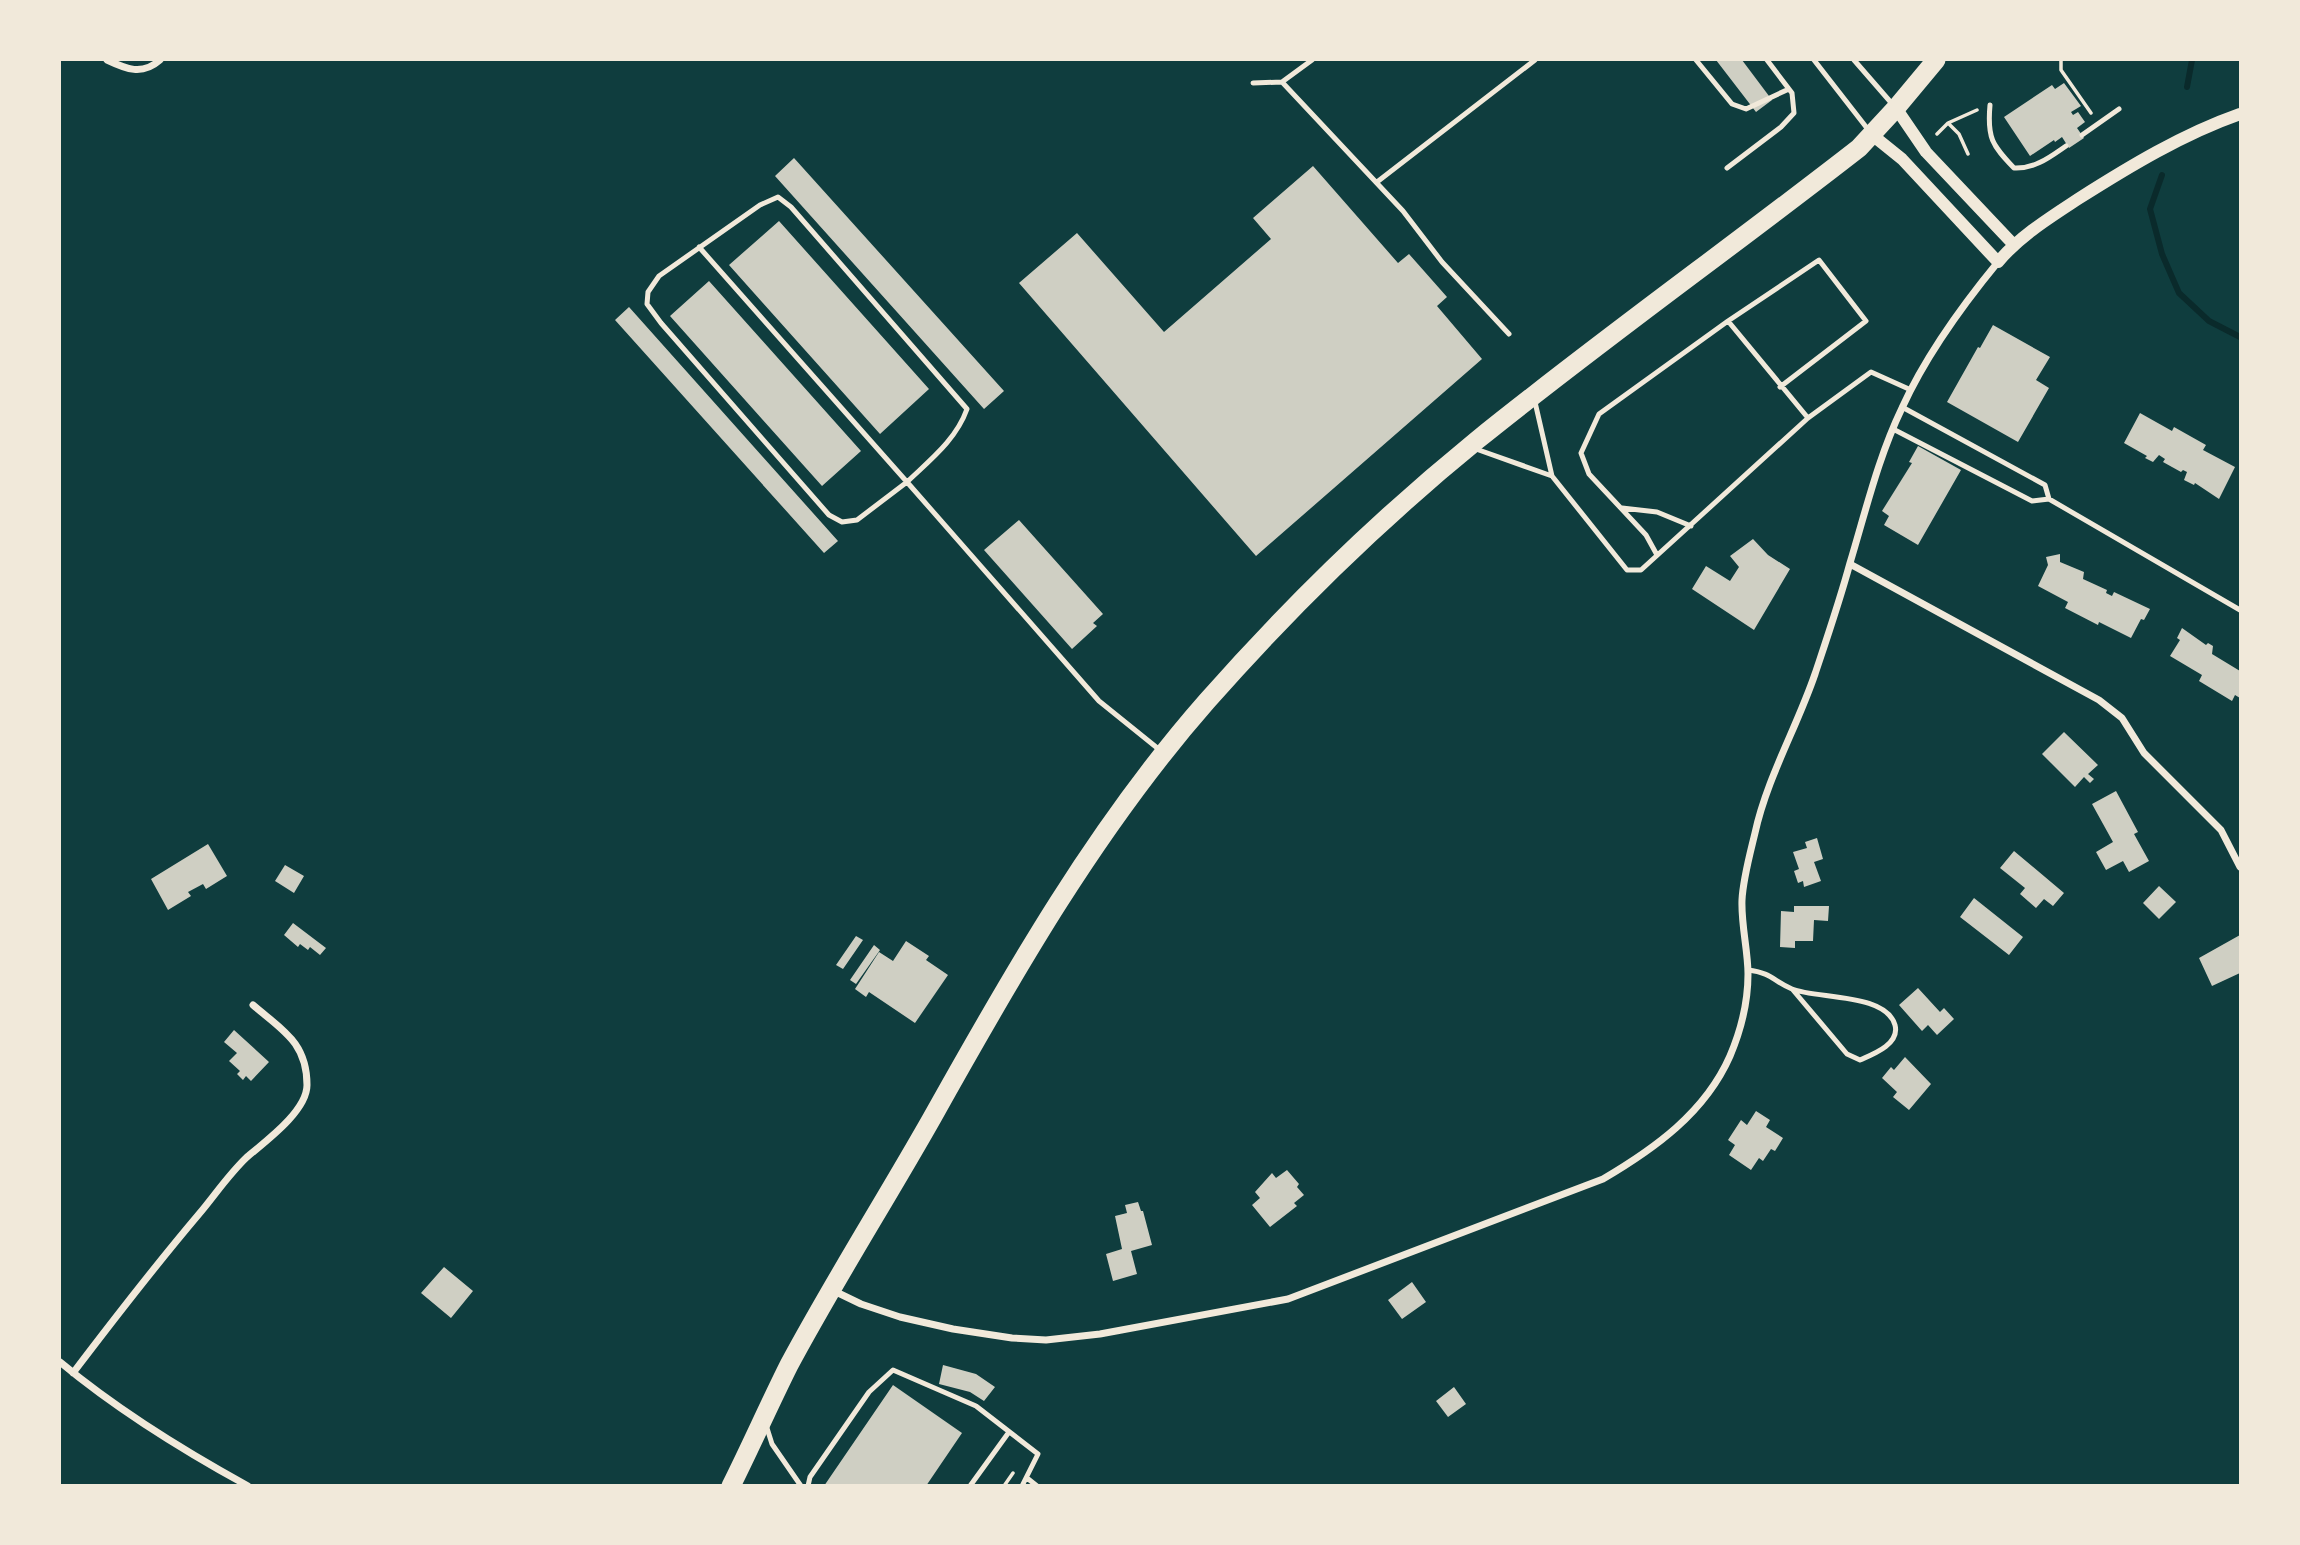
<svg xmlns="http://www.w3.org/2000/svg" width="2300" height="1545" viewBox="0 0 2300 1545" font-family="'Alegreya Sans',sans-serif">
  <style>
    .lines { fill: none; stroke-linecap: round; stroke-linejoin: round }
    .stream { stroke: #0a2a2b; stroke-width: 6 }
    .building { fill: #cfcfc3 }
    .path { stroke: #f1e9da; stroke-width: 3.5 }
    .service { stroke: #f1e9da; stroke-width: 5 }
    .minor { stroke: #f1e9da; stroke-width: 7 }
    .tertiary { stroke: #f1e9da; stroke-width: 12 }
    .trunk { stroke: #f1e9da; stroke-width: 19 }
  </style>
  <rect width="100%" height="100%" fill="#0f3d3e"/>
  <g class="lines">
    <!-- stream -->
    <path class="stream" d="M 2187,87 L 2192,60
      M 2162,175 L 2150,209 L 2162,254 L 2179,293 L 2209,321 L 2240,337"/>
  </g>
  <!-- building -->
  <path class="building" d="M 1716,60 L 1742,60 L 1772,100 L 1756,112 Z
    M 2064,83 L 2081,106 L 2071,112 L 2073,115 L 2078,112 L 2085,122 L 2077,128 L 2084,138 L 2069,148 L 2062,137 L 2055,142 L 2054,140 L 2030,156 L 2004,117 L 2052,85 L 2055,89 Z
    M 794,158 L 1004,391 L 984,409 L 775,176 Z
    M 1313,166 L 1398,263 L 1409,254 L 1447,297 L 1437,306 L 1482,359 L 1256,556 L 1019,283 L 1077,233 L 1164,332 L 1271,239 L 1253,218 Z
    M 779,221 L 929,389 L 880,434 L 729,265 Z
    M 709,281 L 861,451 L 822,486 L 670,316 Z
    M 629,307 L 838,541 L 824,553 L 615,320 Z
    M 1993,325 L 2050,357 L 2036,380 L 2049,388 L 2018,442 L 1947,402 L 1978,347 L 1980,348 Z
    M 2140,413 L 2172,431 L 2174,427 L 2206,445 L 2203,450 L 2235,467 L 2219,499 L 2195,483 L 2194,485 L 2184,480 L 2187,472 L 2183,470 L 2181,472 L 2163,462 L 2165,459 L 2159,455 L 2153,462 L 2145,458 L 2147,456 L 2124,443 Z
    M 1918,446 L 1961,470 L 1918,545 L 1884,525 L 1889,516 L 1882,511 L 1912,463 L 1909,462 Z
    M 1019,520 L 1103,614 L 1093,623 L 1097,626 L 1072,649 L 984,550 Z
    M 1753,539 L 1768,555 L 1790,569 L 1754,630 L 1692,589 L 1706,566 L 1730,581 L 1739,567 L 1730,556 Z
    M 2060,554 L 2060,562 L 2084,572 L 2083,579 L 2107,590 L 2106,593 L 2112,596 L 2114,592 L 2150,609 L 2144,620 L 2141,619 L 2131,638 L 2099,622 L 2098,625 L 2065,608 L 2068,602 L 2038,586 L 2048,565 L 2046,557 Z
    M 2182,628 L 2206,645 L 2208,643 L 2213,646 L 2212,654 L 2240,671 L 2240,698 L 2235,695 L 2232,701 L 2199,681 L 2202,675 L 2170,656 L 2180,640 L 2177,638 Z
    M 2064,732 L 2098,765 L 2088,774 L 2094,779 L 2090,783 L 2084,777 L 2075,787 L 2042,754 Z
    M 2116,791 L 2138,832 L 2134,834 L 2149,861 L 2129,872 L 2123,861 L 2106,870 L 2096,852 L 2113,842 L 2092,804 Z
    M 1817,838 L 1823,859 L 1814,862 L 1821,881 L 1804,887 L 1803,881 L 1798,883 L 1794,871 L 1799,869 L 1793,852 L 1807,848 L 1805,842 Z
    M 208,844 L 227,876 L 206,889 L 203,884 L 188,892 L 191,896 L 168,910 L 151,879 Z
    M 2014,851 L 2064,893 L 2053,906 L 2044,899 L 2036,908 L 2020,894 L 2025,888 L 2000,868 Z
    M 285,865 L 304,876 L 294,893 L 275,881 Z
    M 2159,886 L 2176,902 L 2159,919 L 2143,903 Z
    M 1974,898 L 2023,937 L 2009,955 L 1960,917 Z
    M 1794,906 L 1829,906 L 1828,921 L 1814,920 L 1813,941 L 1795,941 L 1795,948 L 1780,947 L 1781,911 L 1794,912 Z
    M 293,923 L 326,948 L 320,955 L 310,947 L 308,950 L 300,944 L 298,947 L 284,935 Z
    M 2240,935 L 2240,973 L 2212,986 L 2199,958 Z
    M 856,936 L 863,940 L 843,969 L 836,965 Z
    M 906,941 L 929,956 L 926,960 L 948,975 L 915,1023 L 869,992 L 866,997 L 855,989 L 879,952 L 893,961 Z
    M 874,945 L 880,950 L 856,984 L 850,980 Z
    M 1918,988 L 1940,1012 L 1944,1008 L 1954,1019 L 1937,1035 L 1928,1025 L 1922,1031 L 1899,1005 Z
    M 234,1030 L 269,1062 L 251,1081 L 246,1076 L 243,1080 L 237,1074 L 240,1071 L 229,1061 L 237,1053 L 224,1042 Z
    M 1905,1057 L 1931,1084 L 1909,1110 L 1893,1097 L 1897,1092 L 1882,1078 L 1891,1067 L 1894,1070 Z
    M 1756,1111 L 1770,1120 L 1766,1127 L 1783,1138 L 1775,1151 L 1771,1149 L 1763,1161 L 1759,1158 L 1751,1170 L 1729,1155 L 1735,1145 L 1728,1140 L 1741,1120 L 1747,1125 Z
    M 1287,1170 L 1299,1184 L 1297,1187 L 1304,1195 L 1294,1203 L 1297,1206 L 1270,1227 L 1252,1205 L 1260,1198 L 1255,1192 L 1272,1173 L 1276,1178 Z
    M 1138,1202 L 1141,1211 L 1143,1211 L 1152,1245 L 1131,1251 L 1137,1274 L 1113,1281 L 1106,1254 L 1122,1249 L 1115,1216 L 1127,1213 L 1125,1205 Z
    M 444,1267 L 473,1291 L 451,1318 L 421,1293 Z
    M 1412,1282 L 1426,1302 L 1402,1319 L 1388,1300 Z
    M 943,1365 L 976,1374 L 995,1387 L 984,1401 L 970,1392 L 939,1384 Z
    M 893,1385 L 962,1433 L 926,1486 L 824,1486 Z
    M 1454,1387 L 1466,1404 L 1448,1417 L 1436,1401 Z"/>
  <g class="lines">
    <!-- path -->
    <path class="path" d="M 2061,60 L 2061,70 L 2091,113
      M 1948,123 L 1959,134 L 1968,154
      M 1937,134 L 1948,123 L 1977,110
      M 1004,1486 L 1013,1473"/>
    <!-- service -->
    <path class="service" d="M 1696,60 L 1732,104 L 1746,109 L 1789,89
      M 1814,60 L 1870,132
      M 1854,60 L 1894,106
      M 1282,82 L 1312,60
      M 1253,83 L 1282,82 L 1403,211 L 1442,262 L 1509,334
      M 1990,105 C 1987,138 1992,145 2014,168 C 2035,169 2050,157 2066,146
      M 2082,135 L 2119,109
      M 1727,168 L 1781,127 L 1794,113 L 1792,93 L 1767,60
      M 1377,182 L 1535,60
      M 699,247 L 907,482 L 857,520 L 842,522 L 829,515 L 661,323 L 647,304 L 648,292 L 659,276 L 760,205 L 778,197 L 791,207 L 967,409 C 956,440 930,460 907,482 L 1099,701 L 1161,751
      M 1780,387 L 1866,321 L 1819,260 L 1728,321 L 1808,418
      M 1535,402 L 1552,476 L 1627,570 L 1641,570 L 1808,418 L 1871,372 L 1911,390
      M 1902,407 L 2045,485 L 2049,499
      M 1893,429 L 2032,501 L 2049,499 L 2240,610
      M 1476,449 L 1552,476
      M 1622,508 L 1657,512 L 1691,526
      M 1657,555 L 1646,535 L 1589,474 L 1581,453 L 1599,414 L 1728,321
      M 1748,970 C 1772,973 1773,981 1792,989 C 1816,999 1886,993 1895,1025 C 1900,1044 1874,1054 1860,1060 L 1847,1054 L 1793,990
      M 766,1425 L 772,1444 L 801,1486
      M 1027,1478 L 1037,1486
      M 808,1486 L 810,1477 L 869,1392 L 893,1370 L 976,1406 L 1038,1454 L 1022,1486
      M 970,1486 L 1009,1432"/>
    <!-- minor -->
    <path class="minor" d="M 107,60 C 126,69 142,76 160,60
      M 1850,564 L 2099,700 L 2122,718 L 2144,753 L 2221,830 L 2240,867
      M 832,1290 L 861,1304 L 900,1317 L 953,1329 L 1012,1338 L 1046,1340 L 1100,1334 L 1288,1299 L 1603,1179 C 1654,1149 1705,1113 1730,1056 C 1741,1030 1748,1002 1748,974 C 1748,950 1741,925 1742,900 C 1743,879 1750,854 1755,833 C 1767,778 1797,727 1815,674 C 1827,638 1840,600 1850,563 C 1866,510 1878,458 1902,408 C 1926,355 1961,307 1998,262
      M 60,1362 C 114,1407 186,1452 248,1486
      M 73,1373 C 114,1319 155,1266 199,1214 C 215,1195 229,1174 247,1157 C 266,1141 307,1111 307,1085 C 307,1042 282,1030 253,1005"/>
    <!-- tertiary -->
    <path class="tertiary" d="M 1896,108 L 1926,152 L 2013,244
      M 1871,134 L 1902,159 L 1998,262 C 2020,236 2049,218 2078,199 C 2130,166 2183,134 2240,114"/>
    <!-- trunk -->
    <path class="trunk" d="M 731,1486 C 751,1446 769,1405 789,1365 C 834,1281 885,1201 932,1118 C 1013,973 1097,826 1207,701 C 1289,608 1379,520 1476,441 C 1601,340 1732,247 1859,148 L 1896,108 L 1936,60"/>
  </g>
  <!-- border -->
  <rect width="2300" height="1545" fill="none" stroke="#f1e9da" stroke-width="122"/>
</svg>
